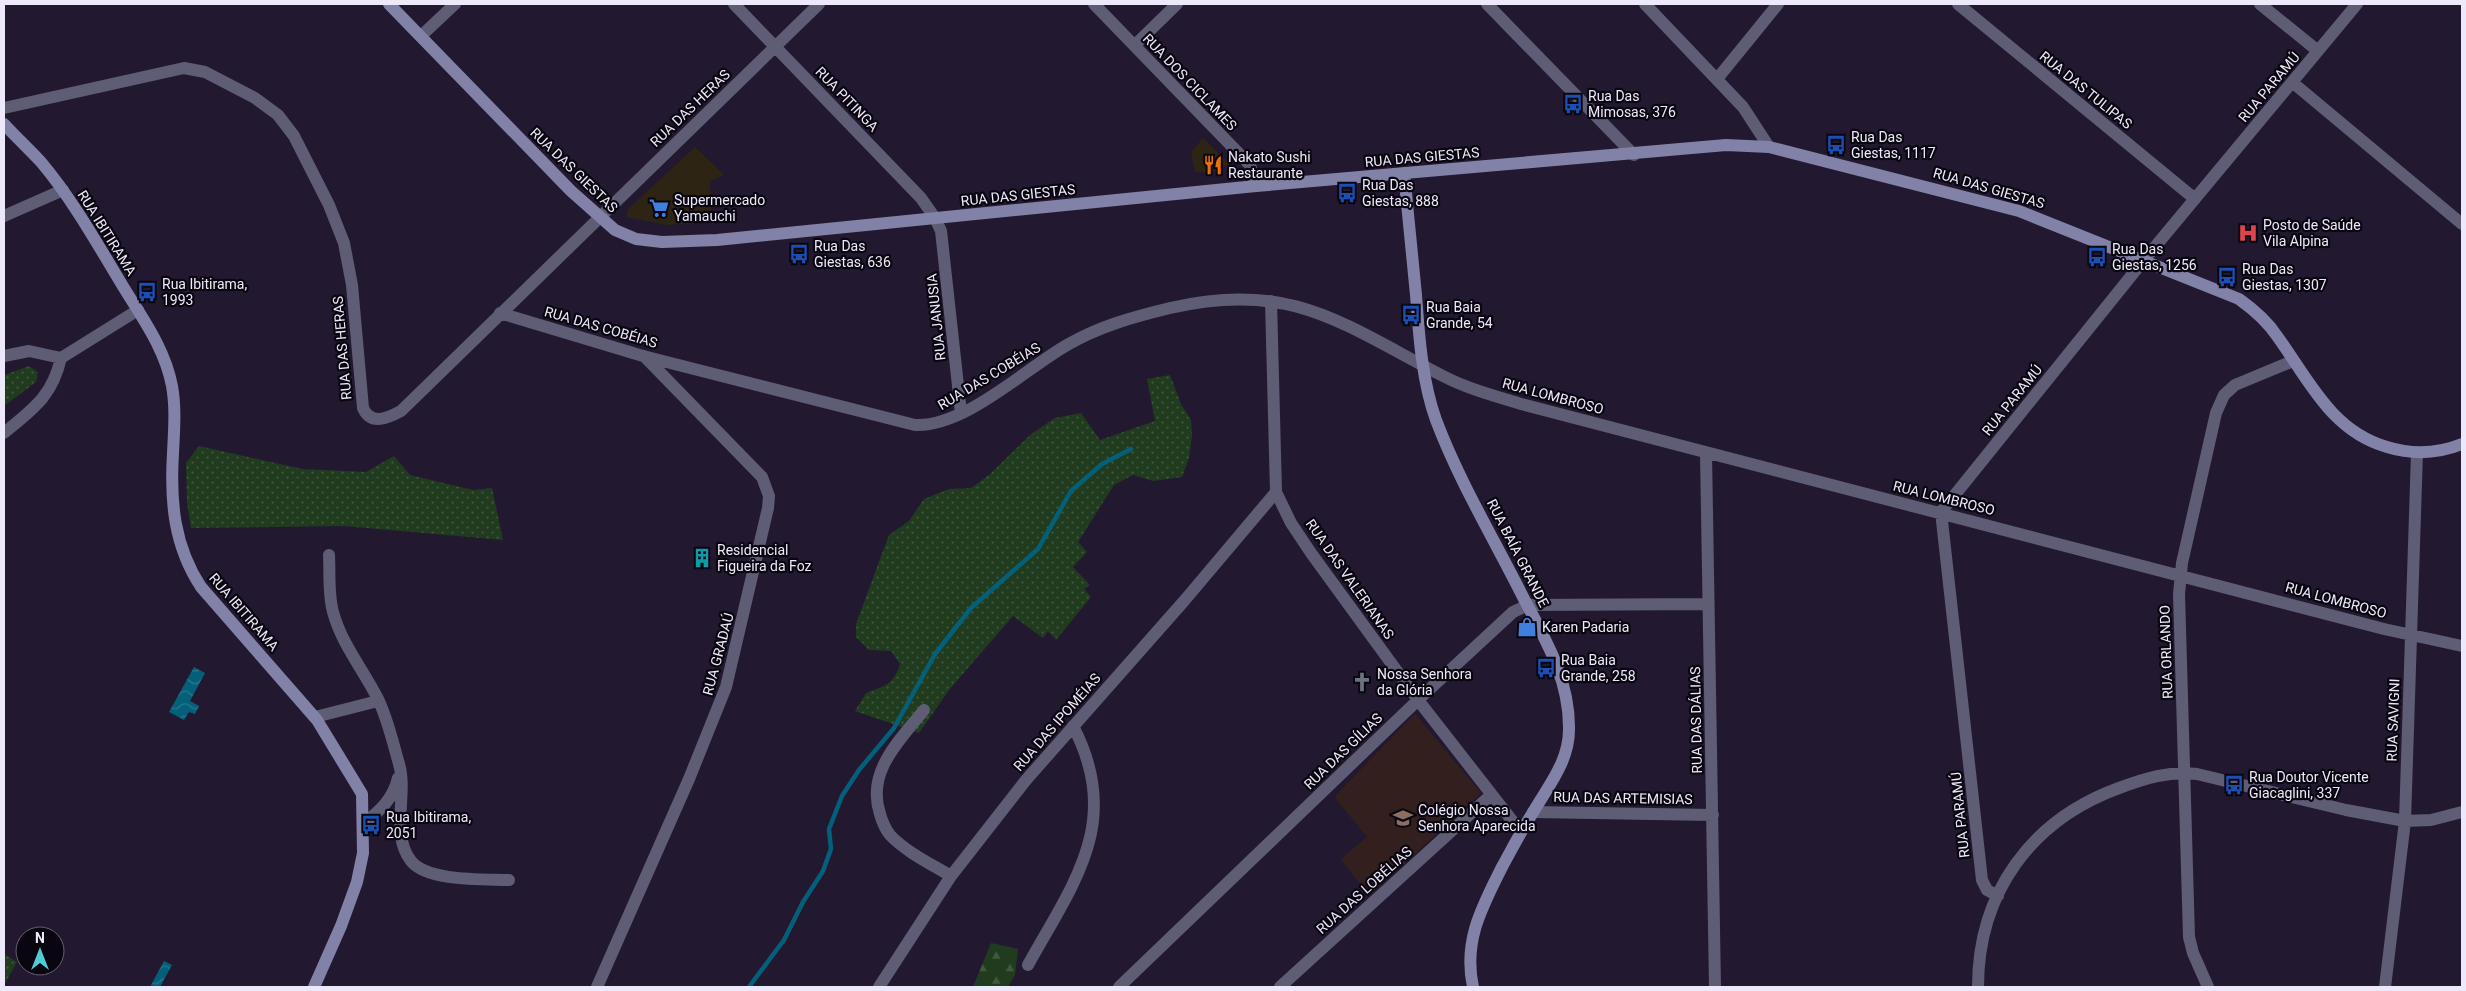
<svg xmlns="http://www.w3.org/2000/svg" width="2466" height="991" viewBox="0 0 2466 991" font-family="Roboto,sans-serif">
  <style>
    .commercial { fill: #2d2414 }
    .education { fill: #33201e }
    .grass { fill: url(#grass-dots) }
    .forest { fill: url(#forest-firs) }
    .water { fill: url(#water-waves) }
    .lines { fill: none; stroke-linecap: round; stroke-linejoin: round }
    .stream { stroke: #04607a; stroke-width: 4.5 }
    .street { stroke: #5e5d75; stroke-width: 12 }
    .secondary { stroke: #8281a7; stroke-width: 12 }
    .labels { text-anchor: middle; stroke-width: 4.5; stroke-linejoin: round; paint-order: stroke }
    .street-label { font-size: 14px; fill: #eee9fa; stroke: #0a0610 }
    .poi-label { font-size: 14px; fill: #eee9fa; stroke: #0a0610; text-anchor: start }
  </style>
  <defs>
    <pattern id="grass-dots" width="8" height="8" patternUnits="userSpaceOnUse" patternTransform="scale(1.25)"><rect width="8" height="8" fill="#203b1e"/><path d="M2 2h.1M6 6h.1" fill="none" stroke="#415740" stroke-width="1.8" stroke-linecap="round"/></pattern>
    <pattern id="forest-firs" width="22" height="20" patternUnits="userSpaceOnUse" patternTransform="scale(1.25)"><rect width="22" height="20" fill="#203b1e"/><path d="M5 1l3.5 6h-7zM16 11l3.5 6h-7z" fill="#415740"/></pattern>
    <pattern id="water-waves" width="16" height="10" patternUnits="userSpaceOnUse" patternTransform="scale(1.25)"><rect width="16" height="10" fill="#04607a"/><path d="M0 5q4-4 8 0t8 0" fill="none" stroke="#29778e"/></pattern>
  </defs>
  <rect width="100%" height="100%" fill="#221931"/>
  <!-- commercial -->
  <path class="commercial" d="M 1203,138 L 1229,164 L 1213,172 L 1195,172 L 1191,152 Z
    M 695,147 L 724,175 L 710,181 L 712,222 L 666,225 L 626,217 L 628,209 Z"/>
  <!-- education -->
  <path class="education" d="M 1415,714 L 1481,793 L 1369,896 L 1341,859 L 1367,837 L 1336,799 L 1336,795 Z"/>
  <!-- grass -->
  <path class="grass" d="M 29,366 L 38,372 L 36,382 L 4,406 L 4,375 Z
    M 1170,375 L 1181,404 L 1191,420 L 1192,435 L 1189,458 L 1182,477 L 1153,481 L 1133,475 L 1114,485 L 1078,542 L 1087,552 L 1073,567 L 1090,585 L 1084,589 L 1091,597 L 1056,640 L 1048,631 L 1043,638 L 1013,616 L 949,690 L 919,733 L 855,711 L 866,693 C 884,686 894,685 900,664 L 891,651 L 869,650 L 856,637 L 856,624 L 889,535 L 909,521 L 924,499 L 949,489 L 971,488 L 989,475 L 1030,435 L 1055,418 L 1081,413 L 1100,440 L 1155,421 L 1147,379 Z
    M 199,446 L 302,469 L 366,472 L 394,456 L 410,475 L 473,490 L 492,488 L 503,540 L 344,526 L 191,528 L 187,503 L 186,463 Z
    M 4,954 L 17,962 L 4,985 Z"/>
  <!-- forest -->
  <path class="forest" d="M 991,943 L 1018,949 L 1015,975 L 1008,987 L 973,987 Z"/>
  <!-- water -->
  <path class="water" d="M 194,667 L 205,673 L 190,701 L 199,706 L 195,714 L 189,712 L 184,720 L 169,712 Z
    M 164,961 L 172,965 L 160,987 L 150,987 Z"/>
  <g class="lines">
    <!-- stream -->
    <path class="stream" d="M 749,987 L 784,940 L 803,902 L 823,871 L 831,849 L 829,829 L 842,796 L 859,770 L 894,728 L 935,654 L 971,608 L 1038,549 L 1071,491 L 1102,464 L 1131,449"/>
    <!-- street -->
    <path class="street" d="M 734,4 L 921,198 L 935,218 L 941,231 L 961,413
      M 1094,4 L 1250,165 L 1256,186
      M 1487,4 L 1634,155
      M 1645,4 L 1743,107 L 1769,147
      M 1958,4 L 2195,199
      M 2260,4 L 2318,51
      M 421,36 L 455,4
      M 1135,45 L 1177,4
      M 1717,79 L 1778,4
      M 2292,82 L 2462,224
      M 4,108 L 184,68 L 205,72 L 255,98 L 278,115 L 294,136 L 329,205 L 344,243 L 352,285 L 363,408 C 371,426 388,418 401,411 L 819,4
      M 4,216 L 63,190
      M 1271,301 L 1276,492 L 1291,523 L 1311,553 L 1418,700 L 1521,832
      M 500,313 L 643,356 L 915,425 C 965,427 1025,369 1067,345 C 1100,326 1133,317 1170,308 C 1290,280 1341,323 1443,376 C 1468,389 1495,396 1521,404 L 2384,629 L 2462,646
      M 4,356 L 29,351 L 61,358
      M 4,433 C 33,409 52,397 61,358 L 138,310
      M 1706,453 L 1715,987
      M 329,555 C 330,574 328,594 333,612 C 342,645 363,669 378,699 C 388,720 393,743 399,764 C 408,794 390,834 411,861 C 428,882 484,879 509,880
      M 924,710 C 899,741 866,772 880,814 C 882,821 886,830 890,835 C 906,852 931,864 951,876
      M 315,717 L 378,701
      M 1533,812 L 1713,815
      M 364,823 C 380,811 393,799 398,778
      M 1998,896 L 1987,890 L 1982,880 L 1941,512 L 2144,260 L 2357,4
      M 1028,965 C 1074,882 1123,822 1073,726
      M 597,987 L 689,779 L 726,687 L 768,508 L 769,496 L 762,477 L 644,356
      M 879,987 L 951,876 L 1026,780 L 1184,601 L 1276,492
      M 1119,987 L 1418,700 L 1513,612 L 1528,605 L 1708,604
      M 1280,987 L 1491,795
      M 1978,987 C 1978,893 2031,820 2119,788 C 2146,778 2168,771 2197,774 L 2346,810 L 2405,821 L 2431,820 L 2462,812
      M 2208,987 L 2193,953 L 2189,937 L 2179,594 L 2182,563 L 2216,413 L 2224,395 L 2235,385 L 2293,361
      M 2385,987 L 2405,821 L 2417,453"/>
    <!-- secondary -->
    <path class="secondary" d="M 389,4 L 571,191 L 615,230 L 636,239 L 662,242 L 717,240 L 1256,186 L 1726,145 L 1769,147 L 2019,211 L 2239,299 C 2253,309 2267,321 2277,336 C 2309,380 2331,431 2387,447 C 2413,455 2437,454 2462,444
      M 4,124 C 16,137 29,149 41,162 C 73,200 98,245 124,288 C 143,319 165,349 172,386 C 176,408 174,431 173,453 C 170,502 174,546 201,587 L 317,720 L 362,794 L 363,853 L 357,882 L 341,926 L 314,987
      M 1404,173 C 1408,214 1412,254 1416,295 C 1419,336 1422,381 1436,420 C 1459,481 1494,539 1523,597 C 1545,639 1569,678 1569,727 C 1570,761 1548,786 1532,814 C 1521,831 1512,849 1502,867 C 1482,907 1463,941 1473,987"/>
  </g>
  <!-- icons -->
  <defs>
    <symbol id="bus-bare" viewBox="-9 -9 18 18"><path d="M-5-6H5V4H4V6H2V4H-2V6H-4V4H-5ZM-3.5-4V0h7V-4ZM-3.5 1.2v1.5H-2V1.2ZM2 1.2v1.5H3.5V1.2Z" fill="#1a4fb4" stroke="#0a0610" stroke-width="2.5" paint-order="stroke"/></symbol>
    <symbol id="restaurant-bare" viewBox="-9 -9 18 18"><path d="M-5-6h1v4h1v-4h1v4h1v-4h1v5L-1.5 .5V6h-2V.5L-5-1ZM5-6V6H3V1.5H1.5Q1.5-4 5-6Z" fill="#e8710a" stroke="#0a0610" stroke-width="2.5" paint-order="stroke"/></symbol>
    <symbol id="supermarket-bare" viewBox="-9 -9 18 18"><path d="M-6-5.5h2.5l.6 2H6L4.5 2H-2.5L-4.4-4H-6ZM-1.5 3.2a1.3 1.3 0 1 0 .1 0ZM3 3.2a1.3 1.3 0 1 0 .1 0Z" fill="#3f7fe0" stroke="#0a0610" stroke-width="2.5" paint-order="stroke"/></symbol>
    <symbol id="hospital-bare" viewBox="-9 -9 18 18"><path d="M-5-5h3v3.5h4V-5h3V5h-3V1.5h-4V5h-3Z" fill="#e0444e" stroke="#0a0610" stroke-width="2.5" paint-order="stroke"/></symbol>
    <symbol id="building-bare" viewBox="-9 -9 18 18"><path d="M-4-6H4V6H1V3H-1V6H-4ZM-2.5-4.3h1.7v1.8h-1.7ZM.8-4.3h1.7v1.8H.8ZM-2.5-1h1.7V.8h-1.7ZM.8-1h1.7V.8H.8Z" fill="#0f9aa8" stroke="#0a0610" stroke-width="2.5" paint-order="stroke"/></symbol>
    <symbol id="shop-bare" viewBox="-9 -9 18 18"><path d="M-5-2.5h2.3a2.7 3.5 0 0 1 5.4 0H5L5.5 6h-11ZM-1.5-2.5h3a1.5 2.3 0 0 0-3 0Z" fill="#3f7fe0" stroke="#0a0610" stroke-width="2.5" paint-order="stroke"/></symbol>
    <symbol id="church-bare" viewBox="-9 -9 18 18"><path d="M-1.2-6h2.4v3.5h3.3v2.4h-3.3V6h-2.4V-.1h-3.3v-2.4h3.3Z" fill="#6b7280" stroke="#0a0610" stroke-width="2.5" paint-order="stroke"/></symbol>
    <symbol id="school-bare" viewBox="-9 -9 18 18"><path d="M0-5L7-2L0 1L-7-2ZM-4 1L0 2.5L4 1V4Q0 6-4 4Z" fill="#8d6e63" stroke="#0a0610" stroke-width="2.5" paint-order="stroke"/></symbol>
  </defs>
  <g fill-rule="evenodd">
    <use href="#bus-bare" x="1559" y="90" width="28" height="28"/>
    <use href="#bus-bare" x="1822" y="131" width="28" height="28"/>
    <use href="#restaurant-bare" x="1199" y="151" width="28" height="28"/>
    <use href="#bus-bare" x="1333" y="179" width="28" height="28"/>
    <use href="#supermarket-bare" x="645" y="194" width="28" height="28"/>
    <use href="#hospital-bare" x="2234" y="219" width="28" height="28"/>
    <use href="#bus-bare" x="785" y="240" width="28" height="28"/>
    <use href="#bus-bare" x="2083" y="243" width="28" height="28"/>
    <use href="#bus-bare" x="2213" y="263" width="28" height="28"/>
    <use href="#bus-bare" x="133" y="278" width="28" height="28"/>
    <use href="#bus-bare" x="1397" y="301" width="28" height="28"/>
    <use href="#building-bare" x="688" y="544" width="28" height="28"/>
    <use href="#shop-bare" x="1513" y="613" width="28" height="28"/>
    <use href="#bus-bare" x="1532" y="654" width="28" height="28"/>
    <use href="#church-bare" x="1348" y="668" width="28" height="28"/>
    <use href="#bus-bare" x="2220" y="771" width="28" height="28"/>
    <use href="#school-bare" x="1389" y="804" width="28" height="28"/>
    <use href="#bus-bare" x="357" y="811" width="28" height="28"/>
  </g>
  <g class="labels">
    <!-- street labels -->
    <g class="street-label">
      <text transform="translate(1190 82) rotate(46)" y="5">RUA DOS CICLAMES</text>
      <text transform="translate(2269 87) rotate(-50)" y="5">RUA PARAMÚ</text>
      <text transform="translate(2086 90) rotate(39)" y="5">RUA DAS TULIPAS</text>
      <text transform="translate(847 99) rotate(46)" y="5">RUA PITINGA</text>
      <text transform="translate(690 108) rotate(-44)" y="5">RUA DAS HERAS</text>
      <text transform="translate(1422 157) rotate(-5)" y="5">RUA DAS GIESTAS</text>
      <text transform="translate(574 170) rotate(44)" y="5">RUA DAS GIESTAS</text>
      <text transform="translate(1989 188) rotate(16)" y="5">RUA DAS GIESTAS</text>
      <text transform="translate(1018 195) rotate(-6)" y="5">RUA DAS GIESTAS</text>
      <text transform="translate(107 233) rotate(58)" y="5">RUA IBITIRAMA</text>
      <text transform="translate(936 317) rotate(-96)" y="5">RUA JANUSIA</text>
      <text transform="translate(601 327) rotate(16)" y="5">RUA DAS COBÉIAS</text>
      <text transform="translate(342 348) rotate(-95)" y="5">RUA DAS HERAS</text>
      <text transform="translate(989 376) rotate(-31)" y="5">RUA DAS COBÉIAS</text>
      <text transform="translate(1553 396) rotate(15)" y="5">RUA LOMBROSO</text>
      <text transform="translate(2012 400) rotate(-51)" y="5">RUA PARAMÚ</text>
      <text transform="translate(1944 498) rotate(14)" y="5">RUA LOMBROSO</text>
      <text transform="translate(1518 553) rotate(63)" y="5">RUA BAÍA GRANDE</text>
      <text transform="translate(1350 579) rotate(55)" y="5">RUA DAS VALERIANAS</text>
      <text transform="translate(2336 600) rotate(15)" y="5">RUA LOMBROSO</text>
      <text transform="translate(244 612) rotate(49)" y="5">RUA IBITIRAMA</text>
      <text transform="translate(2166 652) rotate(-92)" y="5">RUA ORLANDO</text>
      <text transform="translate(718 654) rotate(-75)" y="5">RUA GRADAÚ</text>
      <text transform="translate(1696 720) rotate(-91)" y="5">RUA DAS DÁLIAS</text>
      <text transform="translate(2393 720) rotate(-88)" y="5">RUA SAVIGNI</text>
      <text transform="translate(1057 722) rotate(-49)" y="5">RUA DAS IPOMÉIAS</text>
      <text transform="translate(1343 751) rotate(-44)" y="5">RUA DAS GÍLIAS</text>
      <text transform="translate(1623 798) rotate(1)" y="5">RUA DAS ARTEMISIAS</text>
      <text transform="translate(1960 815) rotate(-96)" y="5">RUA PARAMÚ</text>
      <text transform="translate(1364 890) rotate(-42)" y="5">RUA DAS LOBÉLIAS</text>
    </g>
    <!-- poi labels -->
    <g class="poi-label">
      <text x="1588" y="101">Rua Das<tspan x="1588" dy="16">Mimosas, 376</tspan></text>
      <text x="1851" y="142">Rua Das<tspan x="1851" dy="16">Giestas, 1117</tspan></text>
      <text x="1228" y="162">Nakato Sushi<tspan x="1228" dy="16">Restaurante</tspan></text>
      <text x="1362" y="190">Rua Das<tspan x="1362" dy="16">Giestas, 888</tspan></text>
      <text x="674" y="205">Supermercado<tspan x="674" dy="16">Yamauchi</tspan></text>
      <text x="2263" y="230">Posto de Saúde<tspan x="2263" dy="16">Vila Alpina</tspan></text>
      <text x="814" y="251">Rua Das<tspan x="814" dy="16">Giestas, 636</tspan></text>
      <text x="2112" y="254">Rua Das<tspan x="2112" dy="16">Giestas, 1256</tspan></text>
      <text x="2242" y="274">Rua Das<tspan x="2242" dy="16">Giestas, 1307</tspan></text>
      <text x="162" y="289">Rua Ibitirama,<tspan x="162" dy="16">1993</tspan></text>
      <text x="1426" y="312">Rua Baia<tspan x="1426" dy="16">Grande, 54</tspan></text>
      <text x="717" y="555">Residencial<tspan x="717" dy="16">Figueira da Foz</tspan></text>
      <text x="1542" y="632">Karen Padaria</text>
      <text x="1561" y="665">Rua Baia<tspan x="1561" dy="16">Grande, 258</tspan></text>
      <text x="1377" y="679">Nossa Senhora<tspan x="1377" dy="16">da Glória</tspan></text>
      <text x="2249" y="782">Rua Doutor Vicente<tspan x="2249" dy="16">Giacaglini, 337</tspan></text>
      <text x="1418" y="815">Colégio Nossa<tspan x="1418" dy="16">Senhora Aparecida</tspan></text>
      <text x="386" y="822">Rua Ibitirama,<tspan x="386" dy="16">2051</tspan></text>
    </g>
  </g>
  <!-- border -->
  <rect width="2466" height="991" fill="none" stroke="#eee9fa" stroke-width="10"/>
  <!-- north arrow -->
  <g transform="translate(40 951)"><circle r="24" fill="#0a0610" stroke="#65616e"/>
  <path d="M0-4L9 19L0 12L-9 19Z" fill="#51ccd4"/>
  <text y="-8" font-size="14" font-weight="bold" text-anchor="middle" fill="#eee9fa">N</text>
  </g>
</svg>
